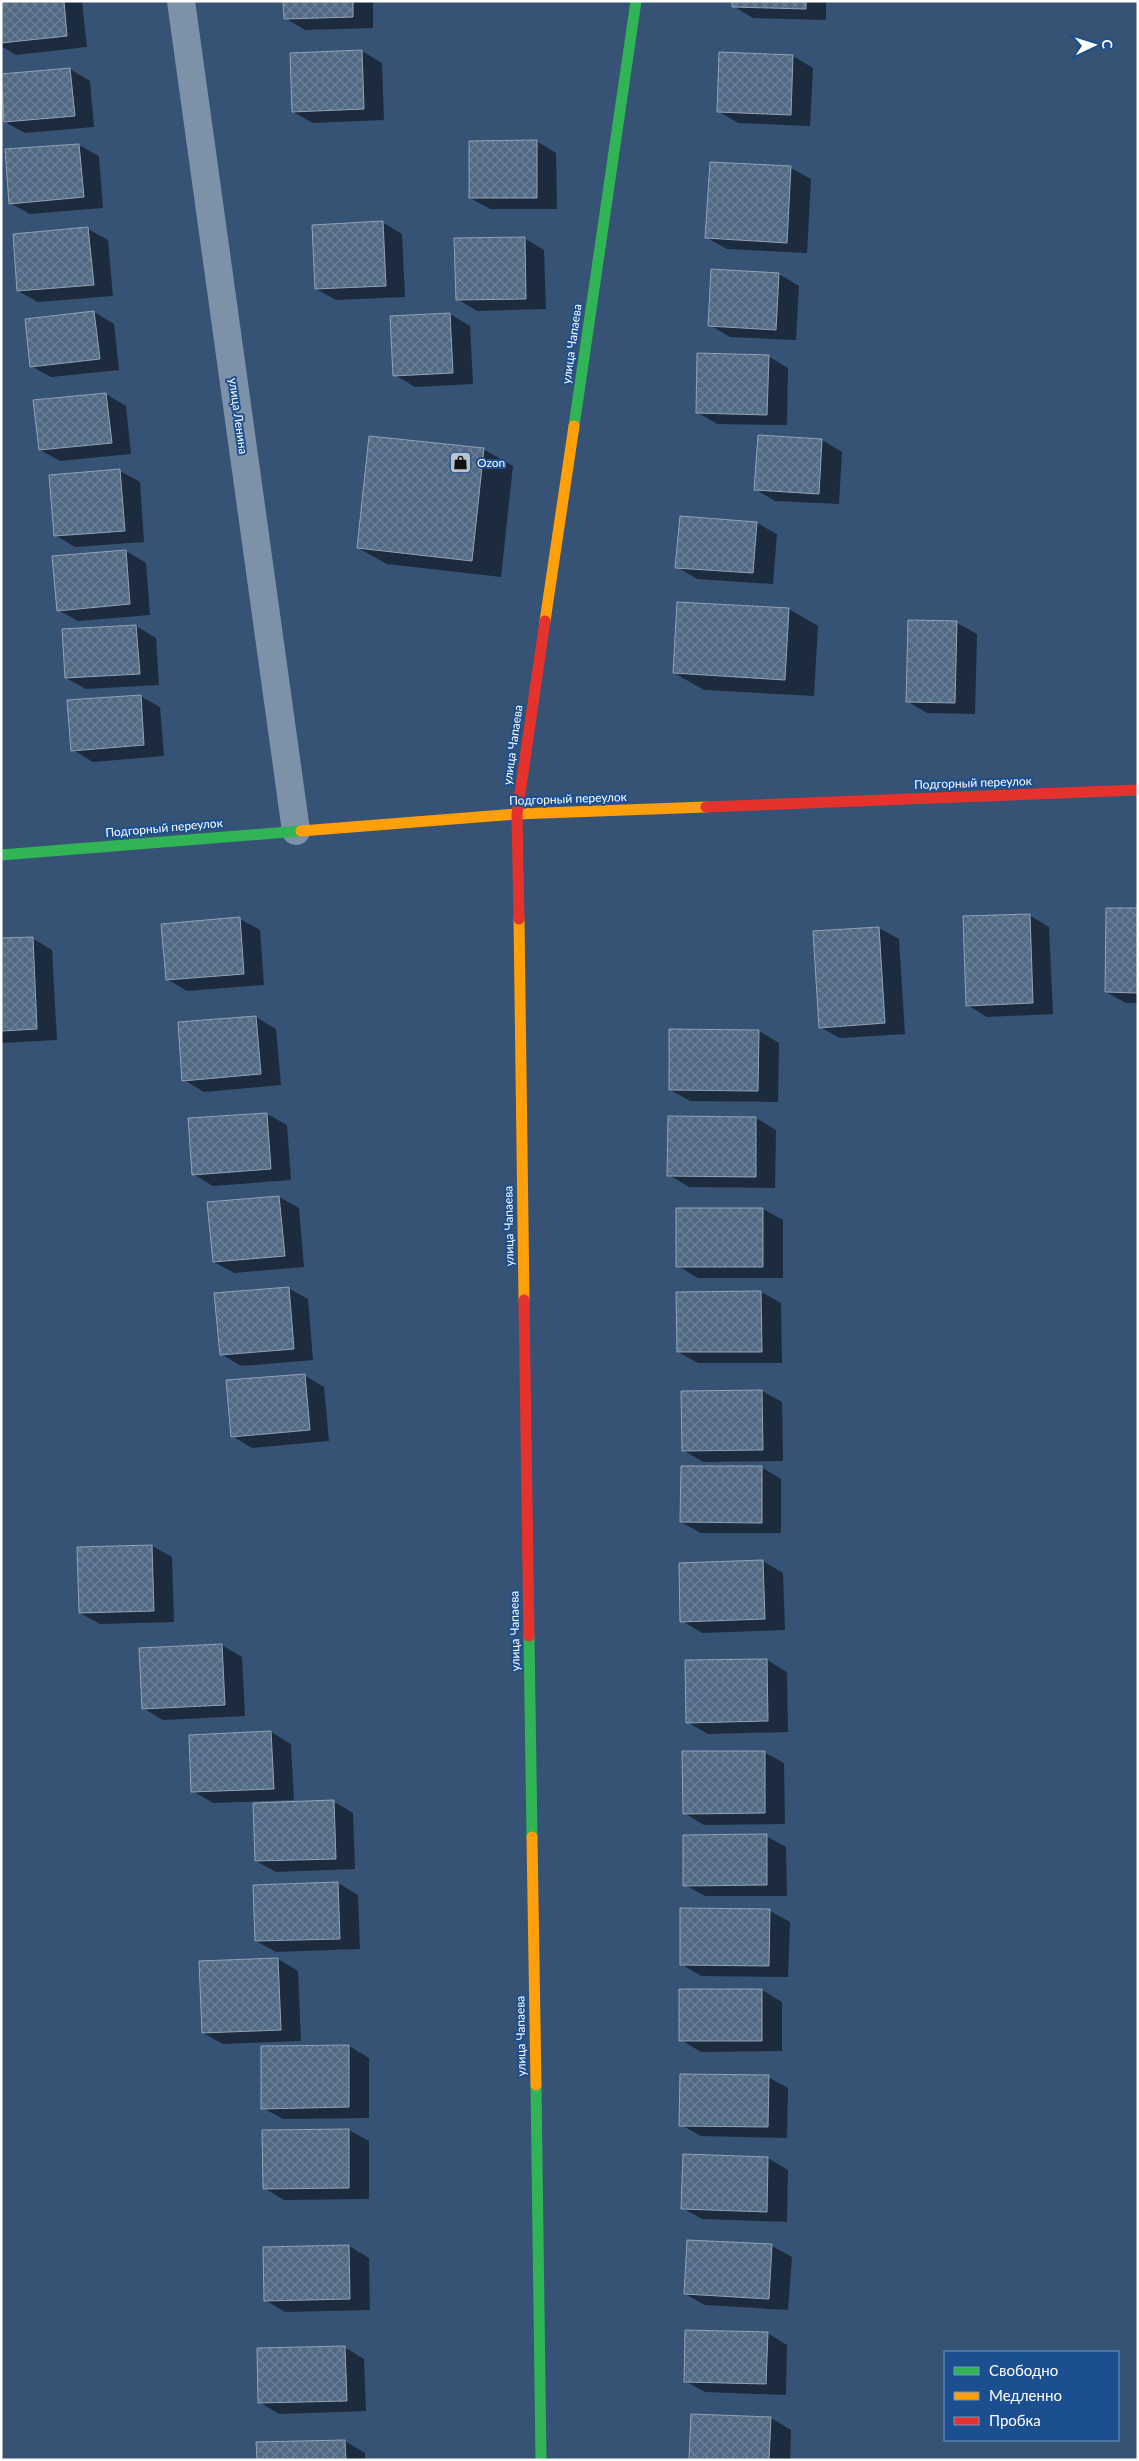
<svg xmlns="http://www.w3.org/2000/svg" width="1139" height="2461" viewBox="0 0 1139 2461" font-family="Lato,sans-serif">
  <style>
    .shadow { fill: #0007 }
    .building { fill: url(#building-cross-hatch); stroke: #92a2b6 }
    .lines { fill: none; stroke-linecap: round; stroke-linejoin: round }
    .street { stroke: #7d92a8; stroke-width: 28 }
    .fast { stroke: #30b455; stroke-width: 11 }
    .slow { stroke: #ff9f0a; stroke-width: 11 }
    .jam { stroke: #e5322d; stroke-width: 11 }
    .labels { text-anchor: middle; stroke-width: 4; stroke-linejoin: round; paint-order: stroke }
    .street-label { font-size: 12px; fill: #fff; stroke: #1b4f8f }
    .poi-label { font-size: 12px; fill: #fff; stroke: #1b4f8f; text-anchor: start }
  </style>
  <defs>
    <pattern id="building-cross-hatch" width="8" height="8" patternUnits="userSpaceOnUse" patternTransform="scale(1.25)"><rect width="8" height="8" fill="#526984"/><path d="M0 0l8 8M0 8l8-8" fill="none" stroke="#6c8096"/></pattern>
  </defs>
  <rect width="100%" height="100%" fill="#365274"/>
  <!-- shadow -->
  <path class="shadow" d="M 1,1 L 82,1 L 87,47 L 16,55 L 1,46 Z
    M 285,1 L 373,1 L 373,28 L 305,30 L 285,18 Z
    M 733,1 L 826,1 L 826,20 L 753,18 L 733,6 Z
    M 362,51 L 382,63 L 384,120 L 313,123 L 293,112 Z
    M 793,56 L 813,68 L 810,126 L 738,123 L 718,111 Z
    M 70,69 L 90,81 L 94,127 L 25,133 L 5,122 Z
    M 536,141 L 556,153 L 557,209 L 490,209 L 470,198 Z
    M 79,145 L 99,156 L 103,208 L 30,214 L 10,203 Z
    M 791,168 L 811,179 L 807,253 L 727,249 L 707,238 Z
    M 382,222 L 402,234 L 405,297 L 336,300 L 316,289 Z
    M 88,229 L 108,240 L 113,296 L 38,302 L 18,291 Z
    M 524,238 L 544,250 L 546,309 L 477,311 L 457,299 Z
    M 779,274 L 799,286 L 796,340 L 730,337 L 710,325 Z
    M 94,312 L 114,324 L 119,370 L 51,377 L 31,366 Z
    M 450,314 L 470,326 L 473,384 L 415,387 L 395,375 L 392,317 Z
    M 768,356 L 788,368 L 787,425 L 717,424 L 697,412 Z
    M 106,394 L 126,406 L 131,454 L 60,461 L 40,450 L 35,402 Z
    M 759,436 L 822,440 L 842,452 L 839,504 L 775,501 L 755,489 Z
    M 483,449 L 513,466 L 501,577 L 387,564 L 358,548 Z
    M 120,471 L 140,482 L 144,542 L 75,547 L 55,535 Z
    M 757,523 L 777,534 L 773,584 L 697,579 L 677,567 Z
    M 126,551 L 146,563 L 150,615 L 78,621 L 58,610 Z
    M 789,609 L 818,626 L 814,696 L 704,690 L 674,673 Z
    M 909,622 L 957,623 L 977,634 L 975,714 L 927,713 L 907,701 Z
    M 136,626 L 156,638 L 159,685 L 86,689 L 66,678 Z
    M 140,696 L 160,707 L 164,756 L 93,762 L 73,750 Z
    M 1138,909 L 1138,1003 L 1126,1003 L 1106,992 Z
    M 1029,915 L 1049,927 L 1053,1014 L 987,1017 L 967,1005 Z
    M 240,919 L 260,930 L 264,985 L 187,991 L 167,979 Z
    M 879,928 L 899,939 L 905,1034 L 840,1038 L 820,1027 Z
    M 32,938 L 52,950 L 57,1040 L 2,1043 L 1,940 Z
    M 256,1017 L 276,1029 L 281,1085 L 204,1092 L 184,1080 Z
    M 759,1031 L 779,1043 L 778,1102 L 690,1101 L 670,1090 Z
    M 267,1114 L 287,1125 L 291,1180 L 213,1186 L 193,1174 Z
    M 756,1118 L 776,1130 L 775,1188 L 689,1187 L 669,1175 Z
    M 279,1197 L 299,1208 L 304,1267 L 234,1273 L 214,1262 Z
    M 763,1209 L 783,1220 L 783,1278 L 698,1278 L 678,1266 Z
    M 288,1288 L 308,1299 L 313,1360 L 241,1366 L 221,1354 Z
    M 761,1292 L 781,1303 L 782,1363 L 698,1363 L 678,1352 Z
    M 304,1375 L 324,1387 L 329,1441 L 252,1448 L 232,1436 Z
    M 762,1391 L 782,1402 L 783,1461 L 703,1462 L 683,1450 Z
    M 761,1467 L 781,1479 L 781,1533 L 701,1533 L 681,1522 Z
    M 152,1546 L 172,1557 L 174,1622 L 100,1624 L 80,1613 Z
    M 763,1561 L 783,1573 L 785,1630 L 702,1633 L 682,1621 Z
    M 222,1645 L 242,1657 L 245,1716 L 163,1720 L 143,1708 L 141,1649 Z
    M 767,1660 L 787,1672 L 788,1732 L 708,1734 L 687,1722 Z
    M 271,1732 L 291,1744 L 294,1800 L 213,1803 L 193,1791 Z
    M 764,1752 L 784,1763 L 785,1824 L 704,1825 L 684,1813 Z
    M 333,1801 L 353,1813 L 355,1869 L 276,1872 L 256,1861 Z
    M 766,1836 L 786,1847 L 787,1896 L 705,1896 L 685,1885 Z
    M 338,1883 L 358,1895 L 360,1949 L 276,1952 L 256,1941 Z
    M 770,1911 L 790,1922 L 788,1977 L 701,1976 L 681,1964 Z
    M 278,1959 L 298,1971 L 301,2041 L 223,2044 L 203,2033 Z
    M 680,1990 L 762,1990 L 782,2002 L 782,2051 L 701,2052 L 681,2040 Z
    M 349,2046 L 369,2058 L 369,2118 L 283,2119 L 263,2108 Z
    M 768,2077 L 788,2088 L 787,2138 L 701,2136 L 681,2125 Z
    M 349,2130 L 369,2141 L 369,2199 L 284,2200 L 264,2188 Z
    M 684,2156 L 768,2158 L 788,2170 L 787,2222 L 702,2219 L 682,2208 Z
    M 349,2246 L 369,2258 L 370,2310 L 285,2312 L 265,2300 Z
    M 772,2246 L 792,2257 L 788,2310 L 705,2305 L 685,2294 Z
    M 767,2333 L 787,2345 L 786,2395 L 705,2392 L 685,2381 Z
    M 344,2347 L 364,2359 L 366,2411 L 279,2414 L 259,2402 Z
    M 771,2418 L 791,2430 L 790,2460 L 691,2460 Z
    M 345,2441 L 365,2453 L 365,2460 L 258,2460 L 258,2443 Z"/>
  <!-- building -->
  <path class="building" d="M 1,1 L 64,1 L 67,36 L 1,43 Z
    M 283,1 L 353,1 L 353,17 L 284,19 Z
    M 732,1 L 806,1 L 806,9 L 732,7 Z
    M 362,50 L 364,109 L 292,112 L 290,53 Z
    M 719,52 L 793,55 L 791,115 L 717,112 Z
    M 70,68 L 75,116 L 4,122 L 1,74 Z
    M 537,140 L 537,198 L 469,198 L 469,141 Z
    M 79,144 L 84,197 L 9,204 L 5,149 Z
    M 710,162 L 791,166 L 787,243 L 705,238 Z
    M 383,221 L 386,286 L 315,289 L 312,225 Z
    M 88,227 L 94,285 L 17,291 L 13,234 Z
    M 525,237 L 526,299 L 456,300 L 454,238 Z
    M 711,269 L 779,273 L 776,330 L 708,326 Z
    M 94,311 L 100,359 L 30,367 L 25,319 Z
    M 450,313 L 453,373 L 393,376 L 390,316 Z
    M 697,353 L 769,355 L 767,415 L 696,413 Z
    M 106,393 L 112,443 L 39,450 L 33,400 Z
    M 758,435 L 822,439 L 819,494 L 754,490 Z
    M 369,436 L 484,448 L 472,561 L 357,548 Z
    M 120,469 L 125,531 L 54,536 L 49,475 Z
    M 680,516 L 757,522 L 753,573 L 675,568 Z
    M 126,550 L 130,604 L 57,611 L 52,556 Z
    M 677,602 L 789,608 L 785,680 L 673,673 Z
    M 908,620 L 957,621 L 955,703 L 906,702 Z
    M 136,625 L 140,674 L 65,678 L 62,629 Z
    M 141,695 L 144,745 L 71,751 L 67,700 Z
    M 1106,908 L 1138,908 L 1138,993 L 1105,992 Z
    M 1030,914 L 1033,1003 L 966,1006 L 963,916 Z
    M 240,917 L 244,974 L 166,980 L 161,924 Z
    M 879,927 L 885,1023 L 819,1028 L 813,931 Z
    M 33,937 L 37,1029 L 1,1031 L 1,938 Z
    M 256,1016 L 261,1074 L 182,1081 L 178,1022 Z
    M 669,1029 L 759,1030 L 758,1091 L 669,1090 Z
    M 267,1113 L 271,1169 L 192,1175 L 188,1118 Z
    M 668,1116 L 756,1117 L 756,1177 L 667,1176 Z
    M 279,1196 L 285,1256 L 213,1262 L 207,1202 Z
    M 676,1208 L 763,1208 L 763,1267 L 676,1267 Z
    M 289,1287 L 294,1349 L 220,1355 L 214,1293 Z
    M 761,1291 L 762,1352 L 677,1352 L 676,1292 Z
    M 305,1374 L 310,1430 L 231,1437 L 226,1380 Z
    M 762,1390 L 763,1450 L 682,1451 L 681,1391 Z
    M 681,1466 L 762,1466 L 762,1523 L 680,1522 Z
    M 152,1545 L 154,1611 L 79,1613 L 77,1547 Z
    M 763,1560 L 765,1619 L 680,1622 L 679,1563 Z
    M 222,1644 L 225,1705 L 142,1709 L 139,1648 Z
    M 767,1659 L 768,1721 L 686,1723 L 685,1660 Z
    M 271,1731 L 274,1789 L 191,1792 L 189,1735 Z
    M 682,1751 L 765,1751 L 765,1813 L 683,1814 Z
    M 334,1800 L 336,1859 L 255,1861 L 253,1803 Z
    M 767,1834 L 767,1885 L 683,1886 L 683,1835 Z
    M 338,1882 L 340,1939 L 255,1941 L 253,1885 Z
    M 680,1908 L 770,1909 L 769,1966 L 680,1965 Z
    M 278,1958 L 281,2030 L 202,2033 L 199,1961 Z
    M 679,1989 L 762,1989 L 762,2041 L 679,2041 Z
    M 349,2045 L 349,2107 L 261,2109 L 261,2046 Z
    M 680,2074 L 769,2075 L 768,2127 L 679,2126 Z
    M 349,2129 L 349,2188 L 263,2189 L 262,2130 Z
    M 683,2154 L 768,2157 L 767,2212 L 681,2209 Z
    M 687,2240 L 772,2244 L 769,2299 L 684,2294 Z
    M 349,2245 L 350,2299 L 264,2301 L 263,2247 Z
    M 685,2330 L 768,2332 L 766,2384 L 684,2382 Z
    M 345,2346 L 347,2401 L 258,2403 L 257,2348 Z
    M 691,2414 L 771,2417 L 769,2460 L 689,2460 Z
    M 345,2440 L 346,2460 L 257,2460 L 256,2442 Z"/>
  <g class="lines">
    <!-- street -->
    <path class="street" d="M 181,1 L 296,831"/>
    <!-- fast -->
    <path class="fast" d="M 574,426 L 636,1
      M 1,855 L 301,831
      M 529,1636 L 532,1837
      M 536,2085 L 541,2460"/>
    <!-- slow -->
    <path class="slow" d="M 545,621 L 574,426
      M 301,831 L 517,814 L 706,807
      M 519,919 L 524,1300
      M 532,1837 L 536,2085"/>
    <!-- jam -->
    <path class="jam" d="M 706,807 L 1138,790
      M 519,919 L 517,814 L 545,621
      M 524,1300 L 529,1636"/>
  </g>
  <!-- icons -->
  <defs>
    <symbol id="shop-square" viewBox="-11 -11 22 22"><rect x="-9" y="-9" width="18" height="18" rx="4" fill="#b9c2ce" stroke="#1b4f8f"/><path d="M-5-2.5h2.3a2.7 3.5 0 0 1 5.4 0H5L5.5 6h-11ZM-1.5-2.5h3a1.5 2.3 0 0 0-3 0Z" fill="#111"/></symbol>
  </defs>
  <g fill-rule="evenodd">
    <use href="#shop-square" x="448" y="450" width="25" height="25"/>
  </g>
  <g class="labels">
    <!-- street labels -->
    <g class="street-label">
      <text transform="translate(572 344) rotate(-82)" y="4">улица Чапаева</text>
      <text transform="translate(238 416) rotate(82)" y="4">улица Ленина</text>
      <text transform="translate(513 745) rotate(-82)" y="4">улица Чапаева</text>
      <text transform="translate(973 783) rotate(-2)" y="4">Подгорный переулок</text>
      <text transform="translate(568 799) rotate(-2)" y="4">Подгорный переулок</text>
      <text transform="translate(164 828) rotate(-5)" y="4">Подгорный переулок</text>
      <text transform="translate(509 1226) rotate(-91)" y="4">улица Чапаева</text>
      <text transform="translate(515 1631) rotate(-91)" y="4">улица Чапаева</text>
      <text transform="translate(521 2036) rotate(-91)" y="4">улица Чапаева</text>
    </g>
    <!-- poi labels -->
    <g class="poi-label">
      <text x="477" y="467">Ozon</text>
    </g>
  </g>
  <!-- border -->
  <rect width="1139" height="2461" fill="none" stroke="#ffffff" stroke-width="5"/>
  <!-- legend -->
  <rect x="944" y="2351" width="175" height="90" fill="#1b4f8f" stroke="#7695bc"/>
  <rect x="954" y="2367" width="25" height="8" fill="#30b455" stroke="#7695bc"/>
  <text x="989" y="2376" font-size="15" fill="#ffffff">Свободно</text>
  <rect x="954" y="2392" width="25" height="8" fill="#ff9f0a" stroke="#7695bc"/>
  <text x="989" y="2401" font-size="15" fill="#ffffff">Медленно</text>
  <rect x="954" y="2417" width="25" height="8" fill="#e5322d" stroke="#7695bc"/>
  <text x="989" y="2426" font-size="15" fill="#ffffff">Пробка</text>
  <!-- north arrow -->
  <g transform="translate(1094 45) rotate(86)" stroke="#1b4f8f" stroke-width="4" paint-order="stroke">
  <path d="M0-4L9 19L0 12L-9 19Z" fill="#ffffff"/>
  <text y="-8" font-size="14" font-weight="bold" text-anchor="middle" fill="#ffffff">С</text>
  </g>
</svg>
